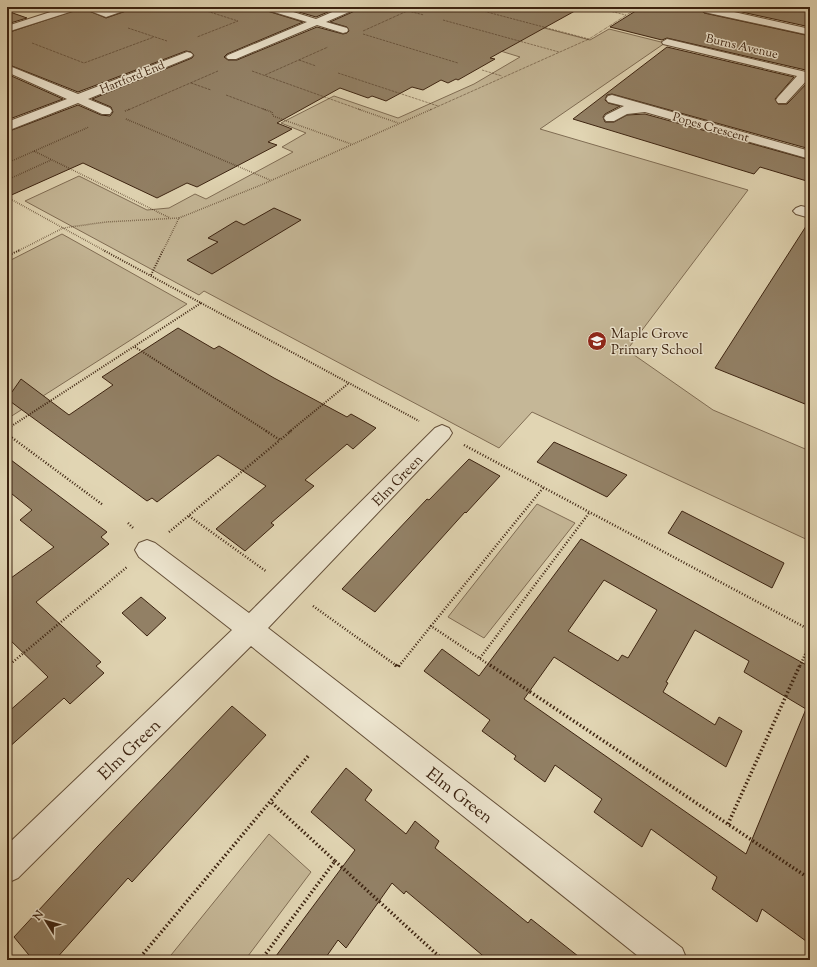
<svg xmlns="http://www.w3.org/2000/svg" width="817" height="967" viewBox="0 0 817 967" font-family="'Sorts Mill Goudy',serif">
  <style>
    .green { fill: #c5b797; stroke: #806d54 }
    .building { fill: #928065; stroke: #3c2310; fill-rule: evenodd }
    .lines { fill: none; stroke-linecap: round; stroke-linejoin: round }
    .minor-casing { stroke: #655039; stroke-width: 2 }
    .path-far4 { stroke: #3c2310; stroke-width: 1; stroke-dasharray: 0.5 1; stroke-linecap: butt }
    .path-far3 { stroke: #3c2310; stroke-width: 1.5; stroke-dasharray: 0.5 1.5; stroke-linecap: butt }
    .path-far2 { stroke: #3c2310; stroke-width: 2; stroke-dasharray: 1 1.5; stroke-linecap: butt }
    .path-far1 { stroke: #3c2310; stroke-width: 2.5; stroke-dasharray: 1 2; stroke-linecap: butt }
    .path { stroke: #3c2310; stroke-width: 3.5; stroke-dasharray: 1.5 2.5; stroke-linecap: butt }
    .minor { fill: #ece4ce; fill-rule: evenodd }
    .labels { text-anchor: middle; stroke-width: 3; stroke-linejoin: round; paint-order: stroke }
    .far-street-label { font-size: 12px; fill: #3c2310; stroke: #ece4ce }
    .poi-label { font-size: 14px; fill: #3c2310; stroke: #ece4ce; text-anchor: start }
    .street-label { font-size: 14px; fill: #3c2310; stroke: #ece4ce }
    .near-street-label { font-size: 17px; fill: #3c2310; stroke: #ece4ce }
  </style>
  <rect width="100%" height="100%" fill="#e1d5b3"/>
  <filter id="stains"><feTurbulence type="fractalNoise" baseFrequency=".005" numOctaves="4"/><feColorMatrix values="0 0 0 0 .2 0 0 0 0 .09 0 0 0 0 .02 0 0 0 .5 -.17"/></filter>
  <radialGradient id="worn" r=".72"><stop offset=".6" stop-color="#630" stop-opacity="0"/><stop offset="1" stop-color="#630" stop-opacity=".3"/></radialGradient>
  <!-- green -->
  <path class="green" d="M 529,24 L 590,40 L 609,29 L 665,43 L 540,129 L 748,190 L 627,350 L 713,410 L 810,451 L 810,541 L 532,412 L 499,448 L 204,291 L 199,295 L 25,201 L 79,176 L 147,210 L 169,208 L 195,194 L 206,199 L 293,152 L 282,147 L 306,133 L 281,123 L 334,96 L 398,118 L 474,84 L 520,57 L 494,49 Z
    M 62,234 L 187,304 L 7,419 L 7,262 Z
    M 537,504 L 575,523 L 484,638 L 448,617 Z
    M 269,834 L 311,872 L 245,960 L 167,960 Z"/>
  <!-- building -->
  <path class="building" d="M 132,7 L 260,7 L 264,10 L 303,22 L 227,54 L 224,57 L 228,60 L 237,60 L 317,27 L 343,34 L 347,33 L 349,31 L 347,27 L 330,22 L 357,10 L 360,7 L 582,7 L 490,58 L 495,59 L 458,80 L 456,79 L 448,83 L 441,80 L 423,90 L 412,87 L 386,101 L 372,96 L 368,98 L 340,88 L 277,123 L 292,129 L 268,142 L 277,145 L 197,187 L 187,183 L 157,198 L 83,163 L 7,197 L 7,132 L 78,105 L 101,115 L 110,116 L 113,112 L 111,107 L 92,99 L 192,58 L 194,55 L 191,52 L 186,51 L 78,92 L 7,64 L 7,33 L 82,8 L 106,18 L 129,10 Z
    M 282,7 L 340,7 L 316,17 Z
    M 642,7 L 700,7 L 704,13 L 810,36 L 810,71 L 667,38 L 662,40 L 610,27 Z
    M 719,7 L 810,7 L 810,27 Z
    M 7,11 L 27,18 L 7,24 Z
    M 667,47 L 794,77 L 775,99 L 778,104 L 787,104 L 810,80 L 810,149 L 612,94 L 607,95 L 605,100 L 608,103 L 620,106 L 605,114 L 603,117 L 605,122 L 614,122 L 627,115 L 645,114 L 810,160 L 810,182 L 760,167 L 754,174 L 573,119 Z
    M 7,74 L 63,99 L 7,120 Z
    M 274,208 L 301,220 L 212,274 L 187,260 L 218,242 L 208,238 L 236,221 L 244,225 Z
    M 810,220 L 810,406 L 715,368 Z
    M 178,328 L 214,349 L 219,346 L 274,378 L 347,417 L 351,414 L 376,428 L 353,449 L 347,444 L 305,480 L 314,486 L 271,523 L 274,525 L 245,551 L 216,529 L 266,486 L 218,455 L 157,502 L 152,498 L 147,501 L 7,399 L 21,379 L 69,415 L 113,385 L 102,377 Z
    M 554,442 L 627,475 L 607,497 L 537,462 Z
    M 7,457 L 107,532 L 101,537 L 109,544 L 36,602 L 101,662 L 96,666 L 104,673 L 70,704 L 64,698 L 7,749 L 7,713 L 48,677 L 7,637 L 7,575 L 11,578 L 54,547 L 20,520 L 32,510 L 7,490 Z
    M 469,459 L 500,476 L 466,513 L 465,512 L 375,612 L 342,589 L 427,499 L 429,500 Z
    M 682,511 L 784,563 L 772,588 L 668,533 Z
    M 581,539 L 810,667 L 810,944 L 762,909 L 757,922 L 712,889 L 717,877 L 651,829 L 642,847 L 594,812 L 602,799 L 555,765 L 545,782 L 514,759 L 516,756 L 482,731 L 490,720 L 424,671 L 442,649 L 479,676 ZM 604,580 L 657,610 L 628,658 L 622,655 L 618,661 L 568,631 ZM 695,630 L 749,661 L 744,672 L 806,709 L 746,854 L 524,699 L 554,657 L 726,767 L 742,731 L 719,717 L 715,725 L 663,692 L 668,683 L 666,682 Z
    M 141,597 L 166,618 L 147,636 L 122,613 Z
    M 232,706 L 266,735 L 132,882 L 128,878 L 55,960 L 33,960 L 14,937 L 98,846 Z
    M 346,768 L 372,790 L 365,800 L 406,834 L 415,821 L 439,841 L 435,848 L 528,923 L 531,919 L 583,960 L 488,960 L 406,891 L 404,894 L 392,883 L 346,948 L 338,940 L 324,960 L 273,960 L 355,850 L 311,812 Z"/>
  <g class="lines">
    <defs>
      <path id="minor" d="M 66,7 L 81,7 L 79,9 L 7,32 L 7,26 Z
        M 83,7 L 97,7 L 106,11 L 116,7 L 131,7 L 129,9 L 106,17 L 85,9 Z
        M 262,7 L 277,7 L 316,19 L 344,7 L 358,7 L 356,9 L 326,22 L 347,28 L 348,30 L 347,32 L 343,33 L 317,25 L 236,59 L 228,59 L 226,57 L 228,55 L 307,22 L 264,9 Z
        M 701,7 L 712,7 L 810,29 L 810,35 L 704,12 L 702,10 Z
        M 667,39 L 810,73 L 810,79 L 808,79 L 786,103 L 778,103 L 776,100 L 778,97 L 797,76 L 663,44 L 662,42 Z
        M 187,52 L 191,53 L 193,55 L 191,57 L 88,99 L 110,108 L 112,111 L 110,114 L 102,114 L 78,103 L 7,131 L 7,122 L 67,99 L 7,72 L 7,65 L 78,94 Z
        M 612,95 L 810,151 L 810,159 L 645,112 L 627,114 L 614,121 L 606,121 L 604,118 L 606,115 L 624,106 L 608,102 L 606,99 L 608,96 Z
        M 801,206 L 810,208 L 810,218 L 796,214 L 793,211 L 796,208 Z
        M 442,425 L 449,428 L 452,433 L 449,438 L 268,628 L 682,948 L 687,960 L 643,960 L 251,646 L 18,878 L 7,883 L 7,845 L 232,630 L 139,557 L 135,550 L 139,543 L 147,540 L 155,543 L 249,613 L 435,428 Z"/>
    </defs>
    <!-- minor casing -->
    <use href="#minor" class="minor-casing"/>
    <!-- path-far4 -->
    <path class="path-far4" d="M 194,7 L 238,21 L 197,37
      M 468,7 L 589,39
      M 593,7 L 626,15
      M 408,11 L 424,15
      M 443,20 L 559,52
      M 128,28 L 167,41
      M 363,31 L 416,7
      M 363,34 L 458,63
      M 32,43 L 84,63 L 154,37
      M 299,60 L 316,66
      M 482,70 L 502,76
      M 252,71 L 361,110
      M 338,73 L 438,106
      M 265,75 L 328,47
      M 191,83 L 211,90
      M 226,95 L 266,110
      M 128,110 L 218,71
      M 430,110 L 589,39 L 639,7"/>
    <!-- path-far3 -->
    <path class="path-far3" d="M 263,109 L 272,112 L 273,116 L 351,144
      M 358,109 L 398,123
      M 125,111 L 130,109
      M 126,119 L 270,180
      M 34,151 L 170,218
      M 7,163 L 89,127
      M 7,180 L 51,160
      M 7,197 L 63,228 L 106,222 L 179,218 L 163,251
      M 179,218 L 261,185 L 432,109
      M 18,251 L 63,228 L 105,251"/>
    <!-- path-far2 -->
    <path class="path-far2" d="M 7,256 L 20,250
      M 151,275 L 163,250
      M 201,303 L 419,421
      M 135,347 L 268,432
      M 7,429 L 201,303 L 103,250
      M 289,432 L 349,383"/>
    <!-- path-far1 -->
    <path class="path-far1" d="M 266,431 L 280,440 L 291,431
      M 7,434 L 103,505
      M 464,445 L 810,630
      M 189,516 L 267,572
      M 128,523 L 133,528
      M 169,532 L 280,440
      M 313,606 L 397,666
      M 480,658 L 589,513
      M 8,666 L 127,567
      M 399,666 L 431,626
      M 491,666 L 431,626 L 543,488
      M 800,666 L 810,643"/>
    <!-- path -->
    <path class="path" d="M 395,665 L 398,667 L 399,665
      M 490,665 L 810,879
      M 7,667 L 9,665
      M 728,824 L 800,665
      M 335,861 L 443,960
      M 138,960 L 309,755
      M 261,960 L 335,861 L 270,801"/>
    <!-- minor -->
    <use href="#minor" class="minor"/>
  </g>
  <!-- icons -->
  <defs>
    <symbol id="school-disc" viewBox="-11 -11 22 22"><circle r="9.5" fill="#8f2418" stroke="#ece4ce"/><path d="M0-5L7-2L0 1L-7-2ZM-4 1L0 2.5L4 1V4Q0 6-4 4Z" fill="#fff"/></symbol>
  </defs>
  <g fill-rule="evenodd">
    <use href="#school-disc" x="586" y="330" width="22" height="22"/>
  </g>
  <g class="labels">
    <!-- far-street labels -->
    <g class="far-street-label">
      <text transform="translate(742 46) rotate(13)" y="4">Burns Avenue</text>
      <text transform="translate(132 77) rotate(-22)" y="4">Hartford End</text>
      <text transform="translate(711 127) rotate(16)" y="4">Popes Crescent</text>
    </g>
    <!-- poi labels -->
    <g class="poi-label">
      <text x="611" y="338">Maple Grove<tspan x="611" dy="16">Primary School</tspan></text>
    </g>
    <!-- street labels -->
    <g class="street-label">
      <text transform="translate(397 480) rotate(-46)" y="5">Elm Green</text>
    </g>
    <!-- near-street labels -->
    <g class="near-street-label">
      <text transform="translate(129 749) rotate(-44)" y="6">Elm Green</text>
      <text transform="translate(460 795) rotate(38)" y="6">Elm Green</text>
    </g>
  </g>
  <!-- margin -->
  <rect width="817" height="967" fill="none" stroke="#e1d5b3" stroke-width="24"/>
  <rect x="8" y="8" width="801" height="951" fill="none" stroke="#3c2310" stroke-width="2"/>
  <rect x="12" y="12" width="793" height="943" fill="none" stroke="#3c2310"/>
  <!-- north arrow -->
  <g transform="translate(46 921) rotate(307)" stroke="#ece4ce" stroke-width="3" paint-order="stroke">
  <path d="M0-3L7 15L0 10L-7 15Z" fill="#3c2310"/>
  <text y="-6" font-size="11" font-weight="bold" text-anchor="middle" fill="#3c2310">N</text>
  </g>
  <rect width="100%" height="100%" filter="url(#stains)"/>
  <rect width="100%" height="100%" fill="url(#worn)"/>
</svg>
